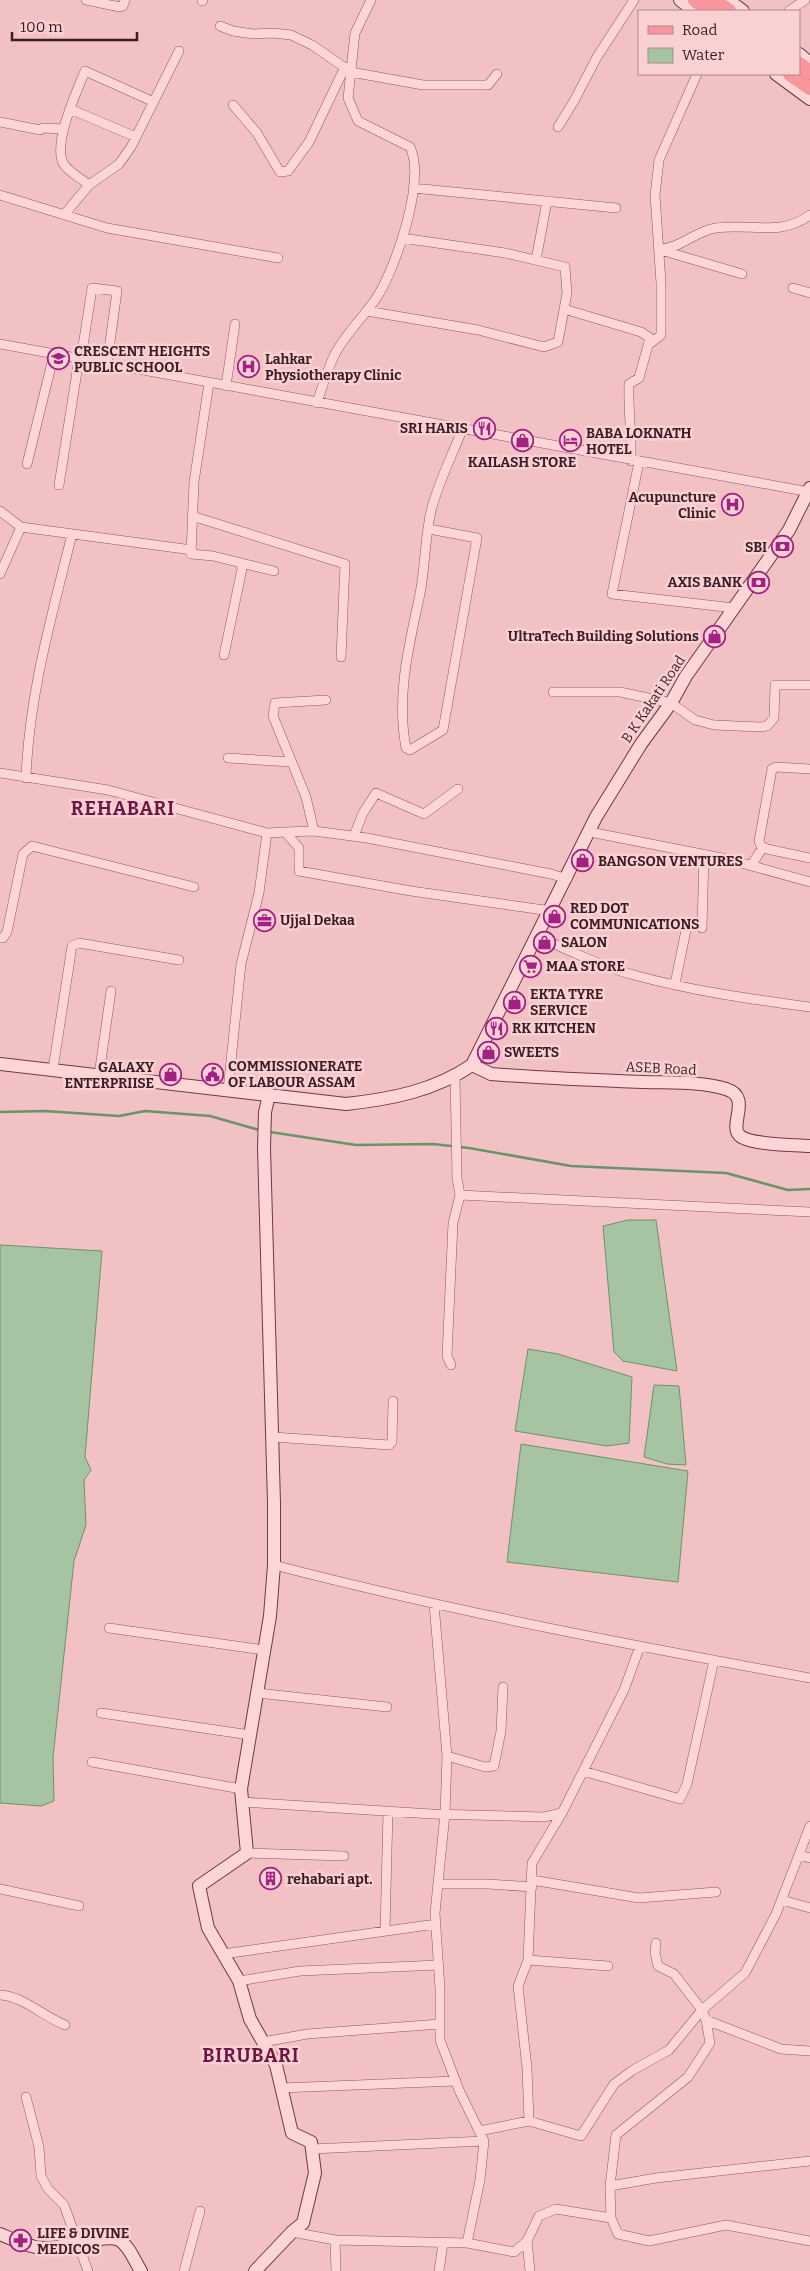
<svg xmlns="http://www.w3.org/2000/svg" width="810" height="2271" viewBox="0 0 810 2271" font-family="Bitter,serif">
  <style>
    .water { fill: #a6c4a4; stroke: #6a936a }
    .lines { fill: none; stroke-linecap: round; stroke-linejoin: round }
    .stream { stroke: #6a936a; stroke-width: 2.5 }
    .street-casing { stroke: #8e5663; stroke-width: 10 }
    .secondary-casing { stroke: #6f3947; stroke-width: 14 }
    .primary-casing { stroke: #5b2b39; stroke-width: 15 }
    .street { stroke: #fcd5d7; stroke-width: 9 }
    .secondary { stroke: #fcd5d7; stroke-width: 12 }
    .primary { stroke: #f9959c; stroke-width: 14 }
    .labels { text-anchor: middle; stroke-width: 5; stroke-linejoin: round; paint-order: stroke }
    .poi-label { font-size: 14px; font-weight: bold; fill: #3c1c25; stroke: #f9d1d3; text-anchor: start }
    .street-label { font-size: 14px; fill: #3c1c25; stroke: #f9d1d3 }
    .district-label { font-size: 19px; font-weight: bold; letter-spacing: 1px; fill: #6d1746; stroke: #f9d1d3 }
  </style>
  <rect width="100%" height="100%" fill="#f2c1c4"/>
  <!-- water -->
  <path class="water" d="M 628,1220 L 656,1220 L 677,1371 L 623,1361 L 614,1352 L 603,1226 Z
    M 0,1245 L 102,1251 L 85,1457 L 91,1470 L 84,1480 L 86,1525 L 74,1561 L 53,1757 L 54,1801 L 41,1806 L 0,1803 Z
    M 528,1349 L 558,1354 L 632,1377 L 629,1443 L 607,1446 L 515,1431 Z
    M 654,1385 L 679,1386 L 686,1465 L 667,1464 L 644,1457 Z
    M 521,1444 L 688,1471 L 678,1582 L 507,1562 Z"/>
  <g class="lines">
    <!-- stream -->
    <path class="stream" d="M 0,1112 L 45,1111 L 119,1116 L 145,1111 L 210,1116 L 259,1130
      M 270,1132 L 356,1145 L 433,1144 L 469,1148 L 571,1166 L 726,1173 L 788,1190 L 810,1189"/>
    <defs>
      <path id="street" d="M 86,0 L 120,7 L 123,6 L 125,0
        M 202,1 L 203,0
        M 789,11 L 805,0
        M 220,26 L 233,31 L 253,34 L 273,33 L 291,35 L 312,45 L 351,72 L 423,85 L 488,85 L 497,74
        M 233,105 L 257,133 L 280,172 L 288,171 L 309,142 L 345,67
        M 70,109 L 136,137
        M 0,122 L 40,130 L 43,128 L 64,129
        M 558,127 L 574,101 L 597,57 L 634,0
        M 89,185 C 82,179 68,172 63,163 C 53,142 77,91 85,71 L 154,102
        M 413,188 L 616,208
        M 0,195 L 107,228 L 278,258
        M 64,215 L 89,185 L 119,164 L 131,147 L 179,51
        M 659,249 C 680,249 695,231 716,228 C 750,223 780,237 810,215
        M 664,251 L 742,274
        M 536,260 L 547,201
        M 793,288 L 810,293
        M 564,309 L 641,332 L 650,338 L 639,378 L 629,384 C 628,410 632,435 631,461
        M 367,311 L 478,330 L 544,347 L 558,342 L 567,293 L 565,267 L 505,253 L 402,238
        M 0,344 L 810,492
        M 648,345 L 661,335 L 661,283 L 655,195 L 659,160 L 697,74
        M 81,359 L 92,288 L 117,291 L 107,364
        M 209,383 L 194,482 L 191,554 L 213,556 L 274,571
        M 226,386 L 235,324
        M 317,403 C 322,387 327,371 334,356 C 344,335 364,317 377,297 C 396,267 426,181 410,147 L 358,121 L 348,98 L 355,33 L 371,0
        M 639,462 L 612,594 L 734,608
        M 27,464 L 54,354
        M 59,485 L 79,359
        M 0,511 L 21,527 L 192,550
        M 192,516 L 345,564 L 341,657
        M 429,529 L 477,538 L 443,730 L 410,750 L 406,748 C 396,696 409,645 420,594 C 425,567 425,538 431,511 C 438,483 452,456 462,430
        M 0,574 L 21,527
        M 224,655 L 243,564
        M 553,692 L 620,692 L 671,703 L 695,720 L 714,725 L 760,727 L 767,726 L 774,718 L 775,685 L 810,685
        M 228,758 L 291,762
        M 810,769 L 776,767 L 772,769 L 759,841 L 761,846 L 767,849 L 810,858
        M 0,773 L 108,790 L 267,833 L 285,832 L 299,848 L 299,871 L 411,891 L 551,911
        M 26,778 C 29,694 52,615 72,534
        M 314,831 L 306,797 L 273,716 L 275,703 L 326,700
        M 285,832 L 314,831 L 367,838 L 551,874 L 567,879
        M 590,832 L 727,859 L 810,882
        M 354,836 L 363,813 L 376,793 L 424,814 L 458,789
        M 751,866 L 763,847
        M 702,928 L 704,854
        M 538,936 C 569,951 601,966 634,975 C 692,991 750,999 810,1007
        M 0,938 L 3,938 L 7,932 L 23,854 L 32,846 L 194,887
        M 675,984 L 686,930
        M 53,1069 L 72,946 L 79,943 L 179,960
        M 99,1075 L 111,991
        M 455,1077 L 457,1178 L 460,1195 L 810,1212
        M 228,1090 L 241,964 L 259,893 L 267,833
        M 451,1365 L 447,1356 L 453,1223 L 460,1195
        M 273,1437 L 389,1445 L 392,1442 L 393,1401
        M 274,1565 C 451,1611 630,1645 810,1678
        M 434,1604 L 447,1756 L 445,1814 L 435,1913 L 440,1989 L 440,2040 L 459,2090 L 484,2141 L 480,2180 L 467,2243
        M 109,1628 L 264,1650
        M 257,1693 L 387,1707
        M 101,1713 L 250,1735
        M 447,1756 L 485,1767 L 494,1766 L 501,1731 L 503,1687
        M 92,1762 L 241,1789
        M 583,1771 L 680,1799 L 687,1784 L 714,1660
        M 242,1802 L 432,1814 L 544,1817 L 562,1813 L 624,1690 L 640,1646
        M 810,1826 L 776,1914 L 745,1973 L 702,2010 L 706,2020 L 781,2049 L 810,2051
        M 247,1853 L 344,1856
        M 799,1855 L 810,1858
        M 532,1880 L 639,1898 L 716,1892
        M 438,1884 L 488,1884 L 532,1887
        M 0,1889 L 79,1906
        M 782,1900 L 810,1908
        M 385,1931 L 388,1811
        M 223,1954 L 436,1924
        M 528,1960 L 608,1966
        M 239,1981 L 300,1971 L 439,1965
        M 0,1995 C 23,1996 44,2017 65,2025
        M 263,2042 L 307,2034 L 440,2024
        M 281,2088 L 456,2081
        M 26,2097 L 39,2147 L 41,2176 L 48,2189 L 64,2205 L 88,2271
        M 529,2121 L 527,2068 L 518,1986 L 528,1960 L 532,1863 L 562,1813
        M 479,2131 L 529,2121 L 581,2136 L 614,2084 L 633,2070 L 669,2050 L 702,2010 L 674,1974 L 658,1966 L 655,1953 L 656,1943
        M 312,2149 L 484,2141
        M 810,2161 L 656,2178 L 610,2186 L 611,2218 L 618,2234 L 649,2241 L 726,2225 L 810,2241
        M 610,2186 L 616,2135 L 688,2077 L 710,2043 L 706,2020
        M 292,2232 L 335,2240 L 467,2243 L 514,2252 L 527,2241 L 539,2216 L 556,2209 L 611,2218
        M 335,2240 L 336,2271
        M 527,2241 L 530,2271
        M 184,2271 L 200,2211
        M 439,2271 L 443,2243"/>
      <path id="secondary" d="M 680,0 L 694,11
        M 728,0 L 743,11
        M 799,54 L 810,63
        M 776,74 L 810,99
        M 0,1064 L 346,1104 C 391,1099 434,1091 472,1065 L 596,817 L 641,744 L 671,703 L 686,676 L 789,530 L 810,488
        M 472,1065 L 491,1074 C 542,1078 592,1080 643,1082 C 670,1083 700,1081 726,1089 C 752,1097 729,1124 739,1135 C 748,1145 796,1145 810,1146
        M 0,2234 C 14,2240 28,2247 44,2248 C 63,2249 106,2233 119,2240 C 129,2245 135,2262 141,2271
        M 255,2271 L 292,2232 L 303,2223 L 315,2173 L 311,2142 L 292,2133 L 276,2065 L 250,2019 L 239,1981 L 208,1928 L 199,1886 L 247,1853 L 241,1789 L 270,1616 L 274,1565 L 274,1503 L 264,1148 L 265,1112 L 269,1095"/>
      <path id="primary" d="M 695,0 L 709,11
        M 714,0 L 729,11
        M 799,64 L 810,72
        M 790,74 L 810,88"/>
    </defs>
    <!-- street casing -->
    <use href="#street" class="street-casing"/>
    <!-- secondary casing -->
    <use href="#secondary" class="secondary-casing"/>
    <!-- primary casing -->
    <use href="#primary" class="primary-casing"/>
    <!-- street -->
    <use href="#street" class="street"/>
    <!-- secondary -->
    <use href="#secondary" class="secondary"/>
    <!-- primary -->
    <use href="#primary" class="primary"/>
  </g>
  <!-- icons -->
  <defs>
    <symbol id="school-ring" viewBox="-11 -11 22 22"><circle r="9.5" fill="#f9d1d3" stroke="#a32085" stroke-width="1.5"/><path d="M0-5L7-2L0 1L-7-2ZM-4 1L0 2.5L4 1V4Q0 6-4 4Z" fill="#a32085"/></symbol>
    <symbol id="hospital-ring" viewBox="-11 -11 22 22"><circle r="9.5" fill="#f9d1d3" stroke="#a32085" stroke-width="1.5"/><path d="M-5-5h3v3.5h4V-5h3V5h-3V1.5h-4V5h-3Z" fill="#a32085"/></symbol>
    <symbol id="restaurant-ring" viewBox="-11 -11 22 22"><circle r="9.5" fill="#f9d1d3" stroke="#a32085" stroke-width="1.5"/><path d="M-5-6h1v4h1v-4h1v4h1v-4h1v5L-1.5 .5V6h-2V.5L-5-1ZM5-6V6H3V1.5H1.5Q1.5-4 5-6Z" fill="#a32085"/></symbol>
    <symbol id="shop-ring" viewBox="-11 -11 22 22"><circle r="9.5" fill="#f9d1d3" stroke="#a32085" stroke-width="1.5"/><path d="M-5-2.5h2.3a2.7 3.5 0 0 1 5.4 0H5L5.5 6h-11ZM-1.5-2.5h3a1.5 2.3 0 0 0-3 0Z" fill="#a32085"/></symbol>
    <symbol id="hotel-ring" viewBox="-11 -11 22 22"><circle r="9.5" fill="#f9d1d3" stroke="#a32085" stroke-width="1.5"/><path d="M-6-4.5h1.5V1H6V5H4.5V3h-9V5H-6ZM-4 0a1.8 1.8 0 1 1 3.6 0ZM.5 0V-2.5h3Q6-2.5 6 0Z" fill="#a32085"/></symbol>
    <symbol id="bank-ring" viewBox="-11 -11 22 22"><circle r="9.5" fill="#f9d1d3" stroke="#a32085" stroke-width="1.5"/><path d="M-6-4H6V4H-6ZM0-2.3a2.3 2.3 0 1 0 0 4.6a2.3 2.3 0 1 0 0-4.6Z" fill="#a32085"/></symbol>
    <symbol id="office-ring" viewBox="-11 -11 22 22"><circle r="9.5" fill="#f9d1d3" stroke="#a32085" stroke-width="1.5"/><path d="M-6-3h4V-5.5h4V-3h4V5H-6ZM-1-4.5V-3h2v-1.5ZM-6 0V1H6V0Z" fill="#a32085"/></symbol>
    <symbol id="supermarket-ring" viewBox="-11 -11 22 22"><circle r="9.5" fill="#f9d1d3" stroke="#a32085" stroke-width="1.5"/><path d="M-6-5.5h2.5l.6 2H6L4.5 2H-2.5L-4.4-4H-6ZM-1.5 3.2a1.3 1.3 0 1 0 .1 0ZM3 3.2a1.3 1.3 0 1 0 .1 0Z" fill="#a32085"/></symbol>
    <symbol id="civic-ring" viewBox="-11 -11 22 22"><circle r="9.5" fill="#f9d1d3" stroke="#a32085" stroke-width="1.5"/><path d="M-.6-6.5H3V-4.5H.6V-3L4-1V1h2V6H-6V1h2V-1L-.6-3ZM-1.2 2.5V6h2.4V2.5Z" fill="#a32085"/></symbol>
    <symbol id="building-ring" viewBox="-11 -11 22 22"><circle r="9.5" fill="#f9d1d3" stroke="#a32085" stroke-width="1.5"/><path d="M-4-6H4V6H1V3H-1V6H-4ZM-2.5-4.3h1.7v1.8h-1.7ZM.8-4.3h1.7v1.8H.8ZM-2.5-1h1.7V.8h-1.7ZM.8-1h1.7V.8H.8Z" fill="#a32085"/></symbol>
    <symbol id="pharmacy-ring" viewBox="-11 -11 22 22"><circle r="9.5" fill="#f9d1d3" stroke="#a32085" stroke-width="1.5"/><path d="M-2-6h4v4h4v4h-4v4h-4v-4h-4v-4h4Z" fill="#a32085"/></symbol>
  </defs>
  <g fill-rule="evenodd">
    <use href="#school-ring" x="46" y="346" width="25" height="25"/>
    <use href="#hospital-ring" x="236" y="354" width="25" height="25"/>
    <use href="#restaurant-ring" x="472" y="416" width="25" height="25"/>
    <use href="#shop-ring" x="510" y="428" width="25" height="25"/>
    <use href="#hotel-ring" x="558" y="428" width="25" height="25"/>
    <use href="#hospital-ring" x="720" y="492" width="25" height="25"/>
    <use href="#bank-ring" x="770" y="534" width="25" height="25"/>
    <use href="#bank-ring" x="746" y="570" width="25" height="25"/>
    <use href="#shop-ring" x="702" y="624" width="25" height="25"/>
    <use href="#shop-ring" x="570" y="848" width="25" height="25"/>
    <use href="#shop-ring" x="542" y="904" width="25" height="25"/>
    <use href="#office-ring" x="252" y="908" width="25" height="25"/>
    <use href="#shop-ring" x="532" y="930" width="25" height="25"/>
    <use href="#supermarket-ring" x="518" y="954" width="25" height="25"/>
    <use href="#shop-ring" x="502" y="990" width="25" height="25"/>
    <use href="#restaurant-ring" x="484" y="1016" width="25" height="25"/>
    <use href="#shop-ring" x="476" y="1040" width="25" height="25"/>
    <use href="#civic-ring" x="200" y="1062" width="25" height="25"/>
    <use href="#shop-ring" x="158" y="1062" width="25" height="25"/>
    <use href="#building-ring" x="258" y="1866" width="25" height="25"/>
    <use href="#pharmacy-ring" x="8" y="2228" width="25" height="25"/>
  </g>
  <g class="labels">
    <!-- poi labels -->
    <g class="poi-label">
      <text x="74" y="356">CRESCENT HEIGHTS<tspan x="74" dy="16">PUBLIC SCHOOL</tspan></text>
      <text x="265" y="364">Lahkar<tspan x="265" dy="16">Physiotherapy Clinic</tspan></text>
      <text x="468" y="433" text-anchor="end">SRI HARIS</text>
      <text x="586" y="438">BABA LOKNATH<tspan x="586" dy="16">HOTEL</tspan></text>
      <text x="522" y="467" text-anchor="middle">KAILASH STORE</text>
      <text x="716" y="502" text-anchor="end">Acupuncture<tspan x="716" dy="16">Clinic</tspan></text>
      <text x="767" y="552" text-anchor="end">SBI</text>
      <text x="742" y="587" text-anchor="end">AXIS BANK</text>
      <text x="699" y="641" text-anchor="end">UltraTech Building Solutions</text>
      <text x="598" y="866">BANGSON VENTURES</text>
      <text x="570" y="913">RED DOT<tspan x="570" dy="16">COMMUNICATIONS</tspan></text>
      <text x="280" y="925">Ujjal Dekaa</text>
      <text x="561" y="947">SALON</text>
      <text x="546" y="971">MAA STORE</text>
      <text x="530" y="999">EKTA TYRE<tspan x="530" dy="16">SERVICE</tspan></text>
      <text x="512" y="1033">RK KITCHEN</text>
      <text x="504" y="1057">SWEETS</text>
      <text x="228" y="1071">COMMISSIONERATE<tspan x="228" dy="16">OF LABOUR ASSAM</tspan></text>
      <text x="154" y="1072" text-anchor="end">GALAXY<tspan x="154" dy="16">ENTERPRIISE</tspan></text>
      <text x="287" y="1884">rehabari apt.</text>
      <text x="37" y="2238">LIFE &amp; DIVINE<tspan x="37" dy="16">MEDICOS</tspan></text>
    </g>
    <!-- street labels -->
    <g class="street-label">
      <text transform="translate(653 699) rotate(-56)" y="5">B K Kakati Road</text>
      <text transform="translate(661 1068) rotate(3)" y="5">ASEB Road</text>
    </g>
    <!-- district labels -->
    <g class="district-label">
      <text x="123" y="815">REHABARI</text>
      <text x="251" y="2062">BIRUBARI</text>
    </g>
  </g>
  <!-- legend -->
  <rect x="638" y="10" width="162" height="65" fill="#f9d1d3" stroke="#ad898d"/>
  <rect x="648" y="26" width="25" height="8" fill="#f9959c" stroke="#ad898d"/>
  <text x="682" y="35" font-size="15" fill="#3c1c25">Road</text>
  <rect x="648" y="48" width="25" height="15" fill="#a6c4a4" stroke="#ad898d"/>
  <text x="682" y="60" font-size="15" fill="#3c1c25">Water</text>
  <!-- scale -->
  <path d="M12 32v8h125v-8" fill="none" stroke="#3c1c25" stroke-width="2.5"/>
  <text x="20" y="32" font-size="15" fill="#3c1c25" stroke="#f9d1d3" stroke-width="4" paint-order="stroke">100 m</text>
</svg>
